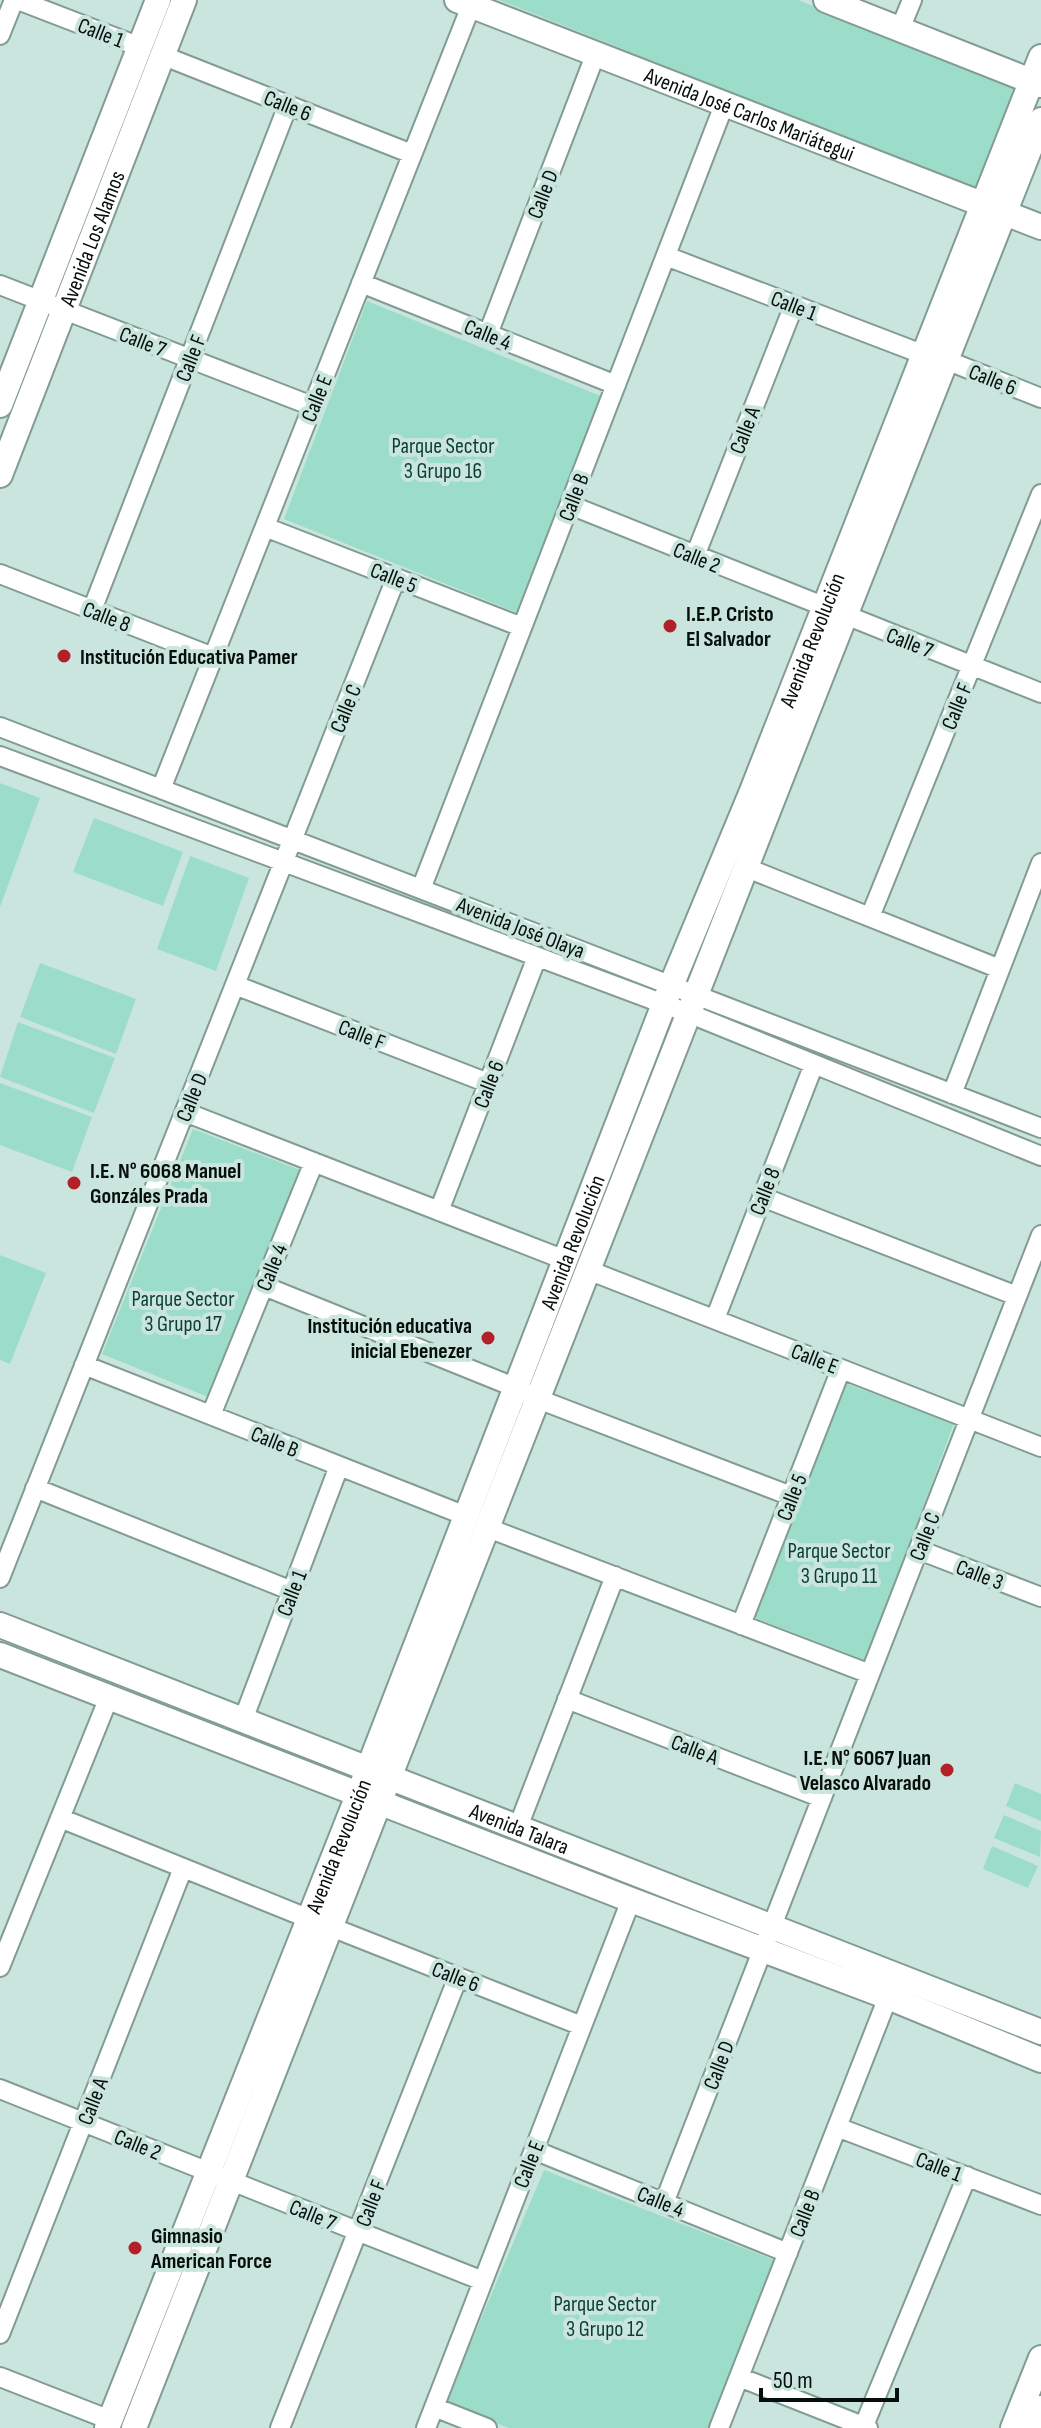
<svg xmlns="http://www.w3.org/2000/svg" width="1041" height="2428" viewBox="0 0 1041 2428" font-family="'Sofia Sans Condensed',sans-serif">
  <style>
    .green { fill: #9cddca }
    .lines { fill: none; stroke-linecap: round; stroke-linejoin: round }
    .street-casing { stroke: #829c93; stroke-width: 22 }
    .secondary-casing { stroke: #829c93; stroke-width: 28 }
    .street { stroke: #fff; stroke-width: 18 }
    .secondary { stroke: #fff; stroke-width: 24 }
    .poi-dot { fill: #b2212a; stroke: #cae5dd; stroke-width: 3 }
    .labels { text-anchor: middle; stroke-width: 8; stroke-linejoin: round; paint-order: stroke }
    .street-label { font-size: 22px; fill: #070f0d; stroke: #cae5dd }
    .park-label { font-size: 22px; fill: #0b3e32; stroke: #cae5dd }
    .poi-label { font-size: 22px; font-weight: bold; fill: #070f0d; stroke: #cae5dd; text-anchor: start }
  </style>
  <rect width="100%" height="100%" fill="#cae5dd"/>
  <!-- green -->
  <path class="green" d="M 499,0 L 798,0 L 1015,86 L 975,189 Z
    M 367,301 L 603,397 L 518,613 L 284,519 Z
    M 0,783 L 40,798 L 0,907 Z
    M 94,818 L 183,852 L 163,906 L 73,872 Z
    M 190,856 L 249,878 L 216,971 L 157,949 Z
    M 40,963 L 136,999 L 116,1054 L 20,1017 Z
    M 18,1022 L 115,1058 L 94,1113 L 0,1077 Z
    M 0,1083 L 92,1117 L 72,1172 L 0,1145 Z
    M 193,1129 L 300,1170 L 213,1399 L 102,1354 Z
    M 0,1255 L 46,1273 L 10,1364 L 0,1360 Z
    M 842,1382 L 954,1423 L 867,1661 L 755,1618 Z
    M 1015,1783 L 1041,1794 L 1041,1821 L 1006,1806 Z
    M 1004,1815 L 1041,1831 L 1040,1857 L 994,1838 Z
    M 992,1846 L 1038,1866 L 1028,1888 L 983,1869 Z
    M 544,2170 L 774,2260 L 709,2428 L 509,2428 L 445,2404 Z"/>
  <g class="lines">
    <defs>
      <path id="street" d="M 18,0 L 140,47
        M 900,29 L 912,0
        M 0,35 L 14,0
        M 164,56 L 412,154
        M 666,256 L 922,354
        M 361,283 L 616,385
        M 0,285 L 312,406
        M 488,334 L 596,53
        M 946,360 L 1041,398
        M 570,505 L 1041,693
        M 265,527 L 522,627
        M 695,556 L 794,305
        M 0,574 L 213,657
        M 92,610 L 288,105
        M 0,727 L 1041,1128
        M 0,756 L 688,1013 L 1041,1156
        M 161,789 L 471,6
        M 747,868 L 1000,969
        M 421,889 L 724,105
        M 870,917 L 1041,494
        M 235,985 L 488,1083
        M 952,1094 L 1041,863
        M 185,1112 L 565,1260
        M 762,1197 L 1017,1296
        M 439,1211 L 537,957
        M 588,1270 L 1041,1447
        M 264,1286 L 514,1387 L 538,1399 L 791,1496
        M 715,1319 L 814,1064
        M 84,1365 L 466,1516
        M 211,1415 L 314,1162
        M 35,1488 L 292,1591
        M 488,1528 L 870,1674
        M 919,1550 L 1041,1597
        M 0,1578 L 396,578
        M 741,1625 L 841,1369
        M 567,1699 L 822,1798
        M 243,1720 L 339,1466
        M 60,1818 L 307,1918
        M 518,1827 L 615,1576
        M 331,1927 L 582,2026
        M 0,1967 L 109,1697
        M 0,2089 L 483,2281
        M 837,2127 L 1041,2205
        M 534,2150 L 788,2253
        M 664,2203 L 1041,1235
        M 0,2334 L 183,1868
        M 0,2377 L 110,2420
        M 739,2377 L 868,2428
        M 434,2407 L 487,2428
        M 280,2428 L 458,1977
        M 426,2428 L 631,1900
        M 719,2428 L 888,1997
        M 863,2428 L 967,2176"/>
      <g id="secondary">
        <path id="s1" d="M 457,0 L 1041,227"/>
        <path d="M 826,0 L 1041,85"/>
        <path d="M 0,405 L 158,0"/>
        <path id="s2" d="M 0,475 L 184,0"/>
        <path id="s3" d="M 0,1625 L 1041,2032"/>
        <path d="M 0,1655 L 631,1900 L 888,1997 L 1041,2060"/>
        <path id="s4" d="M 107,2428 L 359,1793 L 671,986 L 752,791 L 1041,57"/>
        <path d="M 134,2428 C 438,1660 735,888 1041,120"/>
        <path d="M 1013,2428 L 1041,2358"/>
        <path d="M 1033,2428 L 1041,2408"/>
      </g>
    </defs>
    <!-- street casing -->
    <use href="#street" class="street-casing"/>
    <!-- secondary casing -->
    <use href="#secondary" class="secondary-casing"/>
    <!-- street -->
    <use href="#street" class="street"/>
    <!-- secondary -->
    <use href="#secondary" class="secondary"/>
  </g>
  <!-- markers -->
  <g class="poi-dot">
    <circle cx="670" cy="626" r="8"/>
    <circle cx="64" cy="656" r="8"/>
    <circle cx="74" cy="1183" r="8"/>
    <circle cx="488" cy="1338" r="8"/>
    <circle cx="947" cy="1770" r="8"/>
    <circle cx="135" cy="2248" r="8"/>
  </g>
  <g class="labels">
    <!-- street labels -->
    <g class="street-label">
      <text transform="translate(101 32) rotate(21)" y="8">Calle 1</text>
      <text transform="translate(288 105) rotate(22)" y="8">Calle 6</text>
      <text dy="8" stroke="none"><textPath href="#s1" startOffset="314">Avenida José Carlos Mariátegui</textPath></text>
      <text transform="translate(542 194) rotate(-69)" y="8">Calle D</text>
      <text dy="8" stroke="none"><textPath href="#s2" startOffset="254">Avenida Los Alamos</textPath></text>
      <text transform="translate(794 305) rotate(21)" y="8">Calle 1</text>
      <text transform="translate(488 334) rotate(22)" y="8">Calle 4</text>
      <text transform="translate(143 341) rotate(21)" y="8">Calle 7</text>
      <text transform="translate(190 358) rotate(-69)" y="8">Calle F</text>
      <text transform="translate(993 379) rotate(22)" y="8">Calle 6</text>
      <text transform="translate(316 398) rotate(-68)" y="8">Calle E</text>
      <text transform="translate(744 430) rotate(-69)" y="8">Calle A</text>
      <text transform="translate(573 497) rotate(-69)" y="8">Calle B</text>
      <text transform="translate(697 557) rotate(22)" y="8">Calle 2</text>
      <text transform="translate(394 577) rotate(21)" y="8">Calle 5</text>
      <text transform="translate(107 616) rotate(21)" y="8">Calle 8</text>
      <text dy="8" stroke="none"><textPath href="#s4" startOffset="1922">Avenida Revolución</textPath></text>
      <text transform="translate(910 642) rotate(21)" y="8">Calle 7</text>
      <text transform="translate(956 706) rotate(-68)" y="8">Calle F</text>
      <text transform="translate(345 708) rotate(-68)" y="8">Calle C</text>
      <text transform="translate(521 927) rotate(21)" y="8">Avenida José Olaya</text>
      <text transform="translate(362 1034) rotate(21)" y="8">Calle F</text>
      <text transform="translate(488 1084) rotate(-69)" y="8">Calle 6</text>
      <text transform="translate(191 1097) rotate(-68)" y="8">Calle D</text>
      <text transform="translate(764 1191) rotate(-69)" y="8">Calle 8</text>
      <text dy="8" stroke="none"><textPath href="#s4" startOffset="1274">Avenida Revolución</textPath></text>
      <text transform="translate(271 1267) rotate(-68)" y="8">Calle 4</text>
      <text transform="translate(815 1358) rotate(21)" y="8">Calle E</text>
      <text transform="translate(275 1441) rotate(22)" y="8">Calle B</text>
      <text transform="translate(791 1497) rotate(-69)" y="8">Calle 5</text>
      <text transform="translate(924 1536) rotate(-69)" y="8">Calle C</text>
      <text transform="translate(980 1574) rotate(21)" y="8">Calle 3</text>
      <text transform="translate(291 1593) rotate(-69)" y="8">Calle 1</text>
      <text transform="translate(695 1749) rotate(21)" y="8">Calle A</text>
      <text dy="8" stroke="none"><textPath href="#s3" startOffset="558">Avenida Talara</textPath></text>
      <text dy="8" stroke="none"><textPath href="#s4" startOffset="626">Avenida Revolución</textPath></text>
      <text transform="translate(456 1976) rotate(21)" y="8">Calle 6</text>
      <text transform="translate(718 2065) rotate(-69)" y="8">Calle D</text>
      <text transform="translate(92 2101) rotate(-69)" y="8">Calle A</text>
      <text transform="translate(138 2144) rotate(22)" y="8">Calle 2</text>
      <text transform="translate(528 2164) rotate(-69)" y="8">Calle E</text>
      <text transform="translate(939 2166) rotate(21)" y="8">Calle 1</text>
      <text transform="translate(661 2201) rotate(22)" y="8">Calle 4</text>
      <text transform="translate(370 2203) rotate(-69)" y="8">Calle F</text>
      <text transform="translate(804 2213) rotate(-69)" y="8">Calle B</text>
      <text transform="translate(313 2214) rotate(22)" y="8">Calle 7</text>
    </g>
    <!-- park labels -->
    <g class="park-label">
      <text x="443" y="453">Parque Sector<tspan x="443" dy="25">3 Grupo 16</tspan></text>
      <text x="183" y="1306">Parque Sector<tspan x="183" dy="25">3 Grupo 17</tspan></text>
      <text x="839" y="1558">Parque Sector<tspan x="839" dy="25">3 Grupo 11</tspan></text>
      <text x="605" y="2311">Parque Sector<tspan x="605" dy="25">3 Grupo 12</tspan></text>
    </g>
    <!-- poi labels -->
    <g class="poi-label">
      <text x="686" y="621">I.E.P. Cristo<tspan x="686" dy="25">El Salvador</tspan></text>
      <text x="80" y="664">Institución Educativa Pamer</text>
      <text x="90" y="1178">I.E. N° 6068 Manuel<tspan x="90" dy="25">Gonzáles Prada</tspan></text>
      <text x="472" y="1333" text-anchor="end">Institución educativa<tspan x="472" dy="25">inicial Ebenezer</tspan></text>
      <text x="931" y="1765" text-anchor="end">I.E. N° 6067 Juan<tspan x="931" dy="25">Velasco Alvarado</tspan></text>
      <text x="151" y="2243">Gimnasio<tspan x="151" dy="25">American Force</tspan></text>
    </g>
  </g>
  <!-- scale -->
  <path d="M761 2388v12h136v-12" fill="none" stroke="#070f0d" stroke-width="4"/>
  <text x="773" y="2388" font-size="24" fill="#070f0d" stroke="#cae5dd" stroke-width="6" paint-order="stroke">50 m</text>
</svg>
